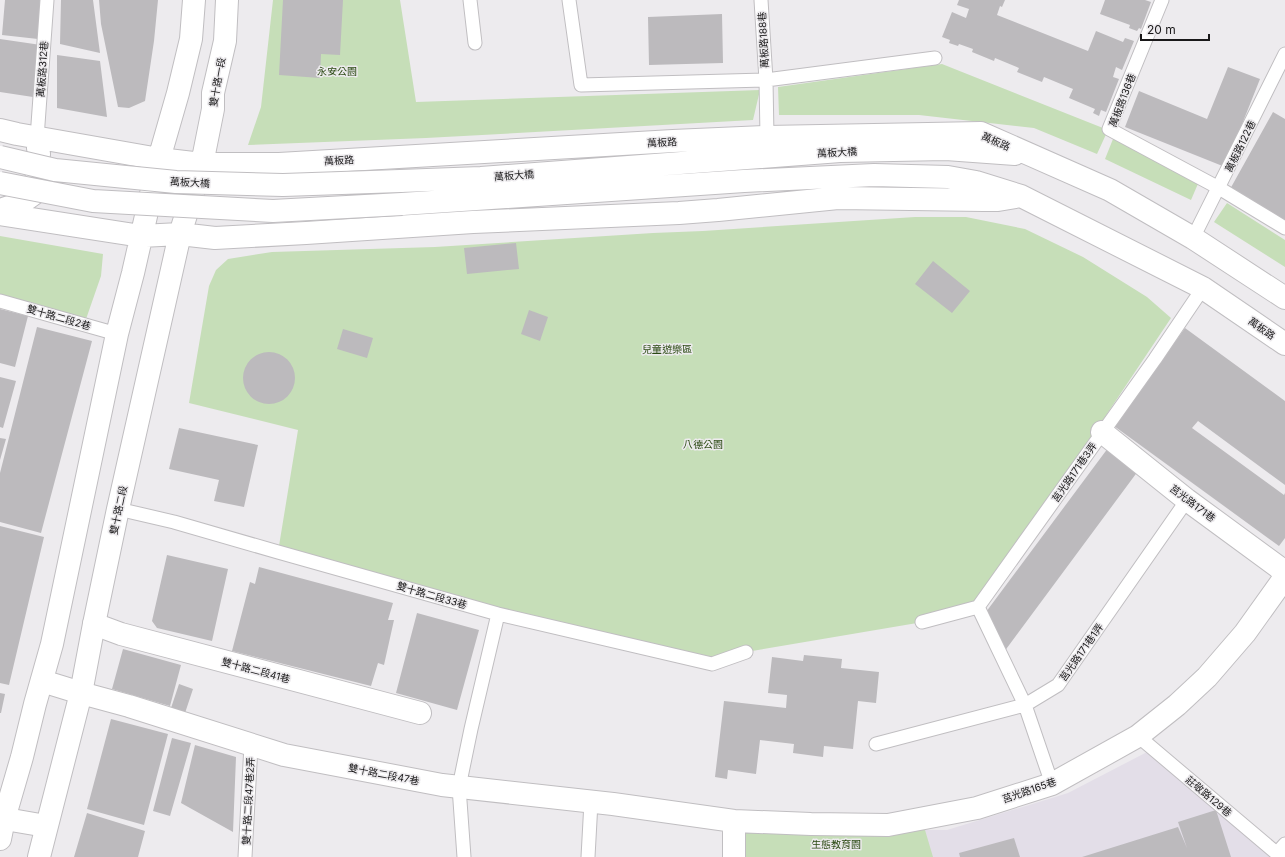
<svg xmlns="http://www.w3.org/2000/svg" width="1285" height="857" viewBox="0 0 1285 857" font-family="Inter,'Noto Sans TC',sans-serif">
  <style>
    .built { fill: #e3dee8 }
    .green { fill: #c6deb8 }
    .building { fill: #bcbabd }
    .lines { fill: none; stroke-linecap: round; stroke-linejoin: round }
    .service-casing { stroke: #c0bec1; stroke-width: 15 }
    .minor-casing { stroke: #c0bec1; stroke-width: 24 }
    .tertiary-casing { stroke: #c0bec1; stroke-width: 24 }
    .service { stroke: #fff; stroke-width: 13 }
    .minor { stroke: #fff; stroke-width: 22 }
    .tertiary { stroke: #fff; stroke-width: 22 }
    .tertiary-bridge-casing { stroke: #c0bec1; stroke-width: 24; stroke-linecap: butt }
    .tertiary-bridge { stroke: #fff; stroke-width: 22 }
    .labels { text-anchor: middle; stroke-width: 3; stroke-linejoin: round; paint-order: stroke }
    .street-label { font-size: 10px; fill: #191819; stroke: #edebee }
    .park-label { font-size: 10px; fill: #2a4912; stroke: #edebee }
  </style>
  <rect width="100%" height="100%" fill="#edebee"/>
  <!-- built -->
  <path class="built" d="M 1149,751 L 1271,857 L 742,857 L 742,830 L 947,830 L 1068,793 Z"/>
  <!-- green -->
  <path class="green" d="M 273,0 L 400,0 L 416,102 L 760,90 L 753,120 L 426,138 L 248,145 L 261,107 Z
    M 942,64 L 1108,130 L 1097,154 L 1034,128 L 919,115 L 779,115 L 778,87 Z
    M 1113,139 L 1200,179 L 1191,200 L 1105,159 Z
    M 1227,203 L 1285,240 L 1285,267 L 1214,222 Z
    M 915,217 L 966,217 L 1025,229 L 1083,257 L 1147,297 L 1171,318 L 978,607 L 923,622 L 746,652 L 712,664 L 278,552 L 298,430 L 189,403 L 209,286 L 216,270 L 228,259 L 272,252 L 435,247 L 653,233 L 703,231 Z
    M 0,236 L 103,254 L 101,276 L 85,322 L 0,296 Z
    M 742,830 L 925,830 L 933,857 L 743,857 Z"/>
  <!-- building -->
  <path class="building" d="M 5,0 L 41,0 L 38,39 L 2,35 Z
    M 61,0 L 93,0 L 100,53 L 60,44 Z
    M 99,0 L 158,0 L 154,41 L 145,101 L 129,108 L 118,107 L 101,24 Z
    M 283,0 L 343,0 L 340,55 L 321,54 L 320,78 L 279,75 Z
    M 959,0 L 1005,0 L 1002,7 L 1000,6 L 997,15 L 1088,51 L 1096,31 L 1123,42 L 1125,38 L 1134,41 L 1122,70 L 1116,67 L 1113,77 L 1119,79 L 1106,112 L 1101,110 L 1099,116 L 1093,113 L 1095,109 L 1069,98 L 1073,89 L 1044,77 L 1042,82 L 1017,72 L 1019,68 L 995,58 L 994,61 L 972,52 L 973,49 L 959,44 L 958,46 L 949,43 L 950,40 L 942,37 L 952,12 L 966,18 L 969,9 L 957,5 Z
    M 1105,0 L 1145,0 L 1151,2 L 1141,29 L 1139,28 L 1137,31 L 1129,28 L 1130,25 L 1100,14 Z
    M 722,14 L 723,63 L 649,65 L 648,17 Z
    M 0,39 L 41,45 L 33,97 L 0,92 Z
    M 57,55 L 100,61 L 107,117 L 57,108 Z
    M 1228,67 L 1260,79 L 1225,167 L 1125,127 L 1139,91 L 1207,119 Z
    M 1273,112 L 1285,119 L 1285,222 L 1229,191 Z
    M 516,243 L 519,269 L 467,274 L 464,248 Z
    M 933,261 L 970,291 L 952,313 L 915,284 Z
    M 0,309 L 28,316 L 15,367 L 0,363 Z
    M 529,310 L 548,317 L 540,341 L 521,334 Z
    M 37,327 L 92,341 L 41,533 L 0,522 L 0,473 Z
    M 1185,328 L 1285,401 L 1285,485 L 1198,421 L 1192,428 L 1284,495 L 1285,493 L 1285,538 L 1279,546 L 1114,426 Z
    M 343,329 L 373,338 L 367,358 L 337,349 Z
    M243 378a26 26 0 1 1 52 0a26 26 0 1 1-52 0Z
    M 0,377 L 16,381 L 3,428 L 0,427 Z
    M 179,428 L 258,445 L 244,507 L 214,501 L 219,480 L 169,469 Z
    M 0,438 L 6,439 L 0,460 Z
    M 1111,444 L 1141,467 L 1004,652 L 986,612 Z
    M 0,526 L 44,537 L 9,685 L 0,683 Z
    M 167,555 L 228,569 L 212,641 L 157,628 L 152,621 Z
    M 259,567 L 393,603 L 388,620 L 394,620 L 384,665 L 378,663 L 371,686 L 232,651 L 250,582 L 255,584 Z
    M 417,613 L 479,630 L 457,710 L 396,693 Z
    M 123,649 L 181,665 L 170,706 L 112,689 Z
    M 804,655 L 842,659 L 841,668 L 879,672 L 876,703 L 858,701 L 853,749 L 824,746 L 823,757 L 793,753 L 794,744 L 760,740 L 756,774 L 728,770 L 727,779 L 715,777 L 724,701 L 786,708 L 787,695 L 768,693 L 772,657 L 803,661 Z
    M 179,684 L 193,689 L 185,713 L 171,708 Z
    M 0,693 L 5,694 L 1,713 L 0,713 Z
    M 111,719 L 168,734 L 144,825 L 87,809 Z
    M 172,738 L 191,743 L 170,816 L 153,811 Z
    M 195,745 L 236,757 L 233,832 L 181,803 Z
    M 1216,810 L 1231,857 L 1082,857 L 1178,827 L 1187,848 L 1178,822 Z
    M 87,813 L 145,831 L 138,857 L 74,857 Z
    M 1014,838 L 1020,857 L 960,857 L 959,853 Z"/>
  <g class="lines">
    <defs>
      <path id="service" d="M 470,0 L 475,43
        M 569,0 L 581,85 L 766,80 L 935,58
        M 761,0 L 766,80 L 767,137
        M 1162,0 L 1109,129 L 1219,188 L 1285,228
        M 37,138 L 47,0
        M 1193,238 L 1285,54
        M 0,301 L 117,334
        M 118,509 L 174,522 L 278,552 L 498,614 L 712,664 L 746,652
        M 978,607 L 1025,705 L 1052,784
        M 922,622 L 978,607 L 1155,359 L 1203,288
        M 1138,736 L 1281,857
        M 876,744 L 1025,705 L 1058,685 L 1187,500
        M 1277,853 L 1285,844
        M 245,857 L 251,745
        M 464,857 L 459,787 L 471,729 L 498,614
        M 588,857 L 591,802"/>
      <path id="minor" d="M 1102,432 L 1187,500 L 1285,572
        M 94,624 L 121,634 L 420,713
        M 42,681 L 81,693 L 129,706 L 284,755 L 442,785 L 613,804 L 734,821 L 811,824 L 888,825 L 977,808 L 1052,784 L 1138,736 L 1177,705 L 1207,677 L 1245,633 L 1285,577
        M 0,818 L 46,826
        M 734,857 L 734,821"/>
      <path id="tertiary" d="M 0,130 L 17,134 L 159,159 L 202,164 L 279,164 L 673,141 L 767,137 L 981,133 L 1110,190 L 1193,238 L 1285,298
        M 400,181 L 481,178 L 840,151 L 946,149 L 1015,154
        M 402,204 L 744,181 L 874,175 L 948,177 L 976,182 L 1021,196 L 1203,288 L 1285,344
        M 0,210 L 21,203 L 35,193 L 39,154 L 38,148
        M 0,214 L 141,236 L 180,234 L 215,238 L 306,233 L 473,222 L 679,213 L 718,210 L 838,198 L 984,200 L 998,200 L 1021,196
        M 0,839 L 4,819 L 22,757 L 35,704 L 52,644 L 117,334 L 133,273 L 159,159 L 178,93 L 191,39 L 194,0
        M 39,857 L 81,693 L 94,624 L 118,509 L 180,234 L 202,164 L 213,109 L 213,93 L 225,41 L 227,0"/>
    </defs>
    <!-- service casing -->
    <use href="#service" class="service-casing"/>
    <!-- minor casing -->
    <use href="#minor" class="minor-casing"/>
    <!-- tertiary casing -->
    <use href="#tertiary" class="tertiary-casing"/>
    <!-- service -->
    <use href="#service" class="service"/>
    <!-- minor -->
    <use href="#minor" class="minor"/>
    <!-- tertiary -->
    <use href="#tertiary" class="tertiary"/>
    <defs>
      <path id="tertiary-bridge" d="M 0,157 L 55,170 L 176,182 L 283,185 L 400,181
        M 0,183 L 93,201 L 273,211 L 402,204"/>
    </defs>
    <!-- tertiary-bridge casing -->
    <use href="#tertiary-bridge" class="tertiary-bridge-casing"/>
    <!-- tertiary-bridge -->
    <use href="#tertiary-bridge" class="tertiary-bridge"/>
  </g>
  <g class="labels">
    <!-- street labels -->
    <g class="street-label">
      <text transform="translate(763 40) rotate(-93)" y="4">萬板路188巷</text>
      <text transform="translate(42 69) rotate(-86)" y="4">萬板路312巷</text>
      <text transform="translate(217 82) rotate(-80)" y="4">雙十路一段</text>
      <text transform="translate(1122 100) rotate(-69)" y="4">萬板路136巷</text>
      <text transform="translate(996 141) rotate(23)" y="4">萬板路</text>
      <text transform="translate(662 142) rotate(-3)" y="4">萬板路</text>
      <text transform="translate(1240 146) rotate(-64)" y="4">萬板路122巷</text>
      <text transform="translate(837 152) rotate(-3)" y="4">萬板大橋</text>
      <text transform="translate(339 160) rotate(-3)" y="4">萬板路</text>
      <text transform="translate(514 175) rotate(-4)" y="4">萬板大橋</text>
      <text transform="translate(190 182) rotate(3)" y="4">萬板大橋</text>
      <text transform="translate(59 317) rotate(16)" y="4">雙十路二段2巷</text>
      <text transform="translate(1262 328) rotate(35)" y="4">萬板路</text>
      <text transform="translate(1074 472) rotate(-55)" y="4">莒光路171巷3弄</text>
      <text transform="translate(1193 503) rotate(37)" y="4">莒光路171巷</text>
      <text transform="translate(118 510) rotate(-78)" y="4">雙十路二段</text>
      <text transform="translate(432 595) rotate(16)" y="4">雙十路二段33巷</text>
      <text transform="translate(1081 652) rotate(-55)" y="4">莒光路171巷1弄</text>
      <text transform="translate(256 670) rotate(15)" y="4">雙十路二段41巷</text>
      <text transform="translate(384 774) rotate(11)" y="4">雙十路二段47巷</text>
      <text transform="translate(1029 790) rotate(-19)" y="4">莒光路165巷</text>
      <text transform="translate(1209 796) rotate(40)" y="4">莊敬路129巷</text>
      <text transform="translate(248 801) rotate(-87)" y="4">雙十路二段47巷2弄</text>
    </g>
    <!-- park labels -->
    <g class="park-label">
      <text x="337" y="75">永安公園</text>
      <text x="667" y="353">兒童遊樂區</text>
      <text x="703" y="448">八德公園</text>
      <text x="836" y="848">生態教育園</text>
    </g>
  </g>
  <!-- scale -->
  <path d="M1141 34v6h68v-6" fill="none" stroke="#191819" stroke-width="2"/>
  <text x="1147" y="34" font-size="12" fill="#191819" stroke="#edebee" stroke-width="3" paint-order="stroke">20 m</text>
</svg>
